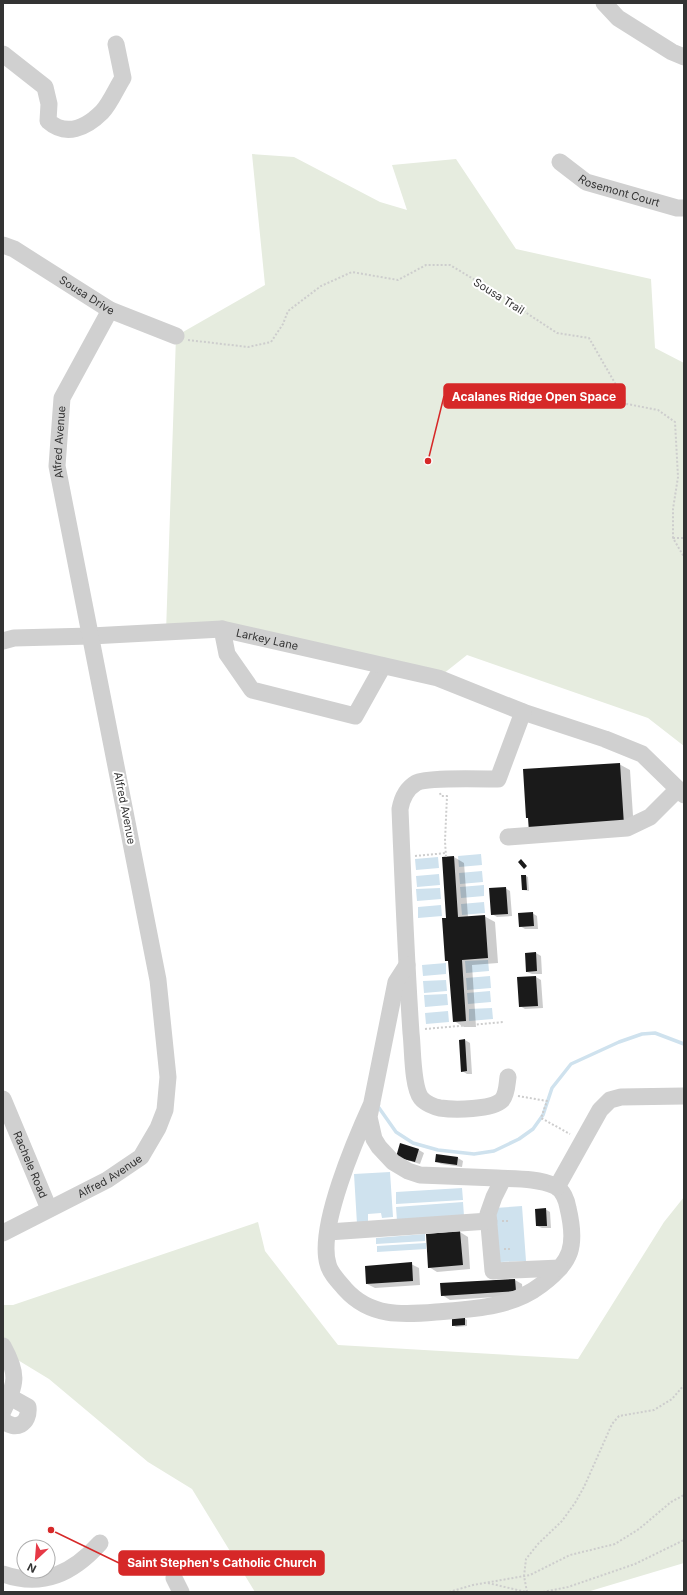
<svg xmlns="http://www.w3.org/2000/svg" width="687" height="1595" viewBox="0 0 687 1595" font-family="Inter,sans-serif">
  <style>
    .green { fill: #e6ecdf }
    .water { fill: #cfe2ee }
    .shadow { fill: #0003 }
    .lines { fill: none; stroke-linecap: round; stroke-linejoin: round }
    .stream { stroke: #cfe2ee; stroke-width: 3.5 }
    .building { fill: #1a1a1a }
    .path { stroke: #cdcdcd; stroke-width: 2; stroke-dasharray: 2 2; stroke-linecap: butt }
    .minor { stroke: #d0d0d0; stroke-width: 17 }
    .labels { text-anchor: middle; stroke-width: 4; stroke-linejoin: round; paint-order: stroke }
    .street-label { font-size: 11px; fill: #333; stroke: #fff }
    .leader { fill: none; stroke: #d62828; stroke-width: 1.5 }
    .callout-dot { fill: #d62828; stroke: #fff; stroke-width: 1.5 }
    .callout { fill: #d62828; stroke: #d62828; stroke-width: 1.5 }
    .callout-label { font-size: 12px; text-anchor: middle; font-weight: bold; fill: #fff }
  </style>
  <rect width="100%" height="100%" fill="#fff"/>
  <!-- green -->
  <path class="green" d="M 252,154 L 294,157 L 380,202 L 407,210 L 392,165 L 456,159 L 516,249 L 651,279 L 655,348 L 684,363 L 684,746 L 648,718 L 467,655 L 438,678 L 222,629 L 166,632 L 176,336 L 265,285 Z
    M 684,1197 L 684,1563 L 587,1592 L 255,1592 L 192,1489 L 148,1462 L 49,1379 L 3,1351 L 3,1305 L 13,1305 L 258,1222 L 265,1251 L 338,1345 L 578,1359 L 664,1222 Z"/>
  <!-- water -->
  <path class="water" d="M 481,854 L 482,865 L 459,867 L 458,856 Z
    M 438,857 L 439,868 L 416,870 L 415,859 Z
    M 482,871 L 483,882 L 460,884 L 459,873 Z
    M 439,874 L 440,885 L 417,887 L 416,876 Z
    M 484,885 L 484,896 L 461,898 L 460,887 Z
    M 440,888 L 441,899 L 417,901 L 416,889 Z
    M 484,902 L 485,913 L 462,915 L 461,904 Z
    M 441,905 L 442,916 L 418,918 L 418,907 Z
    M 488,960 L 489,971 L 466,973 L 465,961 Z
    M 446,963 L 446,974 L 423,976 L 422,965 Z
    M 490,976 L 491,988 L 467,990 L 466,978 Z
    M 446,980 L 447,991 L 424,993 L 423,981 Z
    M 490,991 L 491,1002 L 468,1004 L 467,993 Z
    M 447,994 L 448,1005 L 425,1007 L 424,995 Z
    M 492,1008 L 493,1019 L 469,1021 L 469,1009 Z
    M 448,1011 L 449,1022 L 426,1024 L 425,1013 Z
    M 390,1172 L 393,1217 L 382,1218 L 381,1213 L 368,1214 L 368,1223 L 357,1224 L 354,1174 Z
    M 462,1188 L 463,1200 L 396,1204 L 396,1192 Z
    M 463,1202 L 464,1216 L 397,1221 L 396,1207 Z
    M 522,1206 L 526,1261 L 500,1262 L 495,1208 Z
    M 425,1234 L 425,1241 L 376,1244 L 376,1238 Z
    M 426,1243 L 426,1249 L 377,1252 L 377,1246 Z"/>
  <!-- shadow -->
  <path class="shadow" d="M 619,764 L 630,770 L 634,831 L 530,831 Z
    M 454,857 L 464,863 L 468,917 L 484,916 L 495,922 L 498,963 L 472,965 L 476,1027 L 464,1027 L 454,1021 L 450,962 L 446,960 L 447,919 Z
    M 526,876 L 528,877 L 529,891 L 523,890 Z
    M 505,888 L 510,891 L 512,916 L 497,917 L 492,914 Z
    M 532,913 L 537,916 L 538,929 L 525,929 L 520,926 Z
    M 536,953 L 541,956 L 542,974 L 532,974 L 527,972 Z
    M 536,977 L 541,980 L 543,1008 L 525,1009 L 520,1006 Z
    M 465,1040 L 470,1043 L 472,1074 L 467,1074 L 462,1071 Z
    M 419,1150 L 424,1153 L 420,1164 L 403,1159 Z
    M 458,1158 L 463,1161 L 462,1167 L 441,1164 L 436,1161 Z
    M 545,1209 L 550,1212 L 551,1228 L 542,1228 L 537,1226 Z
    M 460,1232 L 468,1237 L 470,1269 L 437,1272 L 429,1267 Z
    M 411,1264 L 419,1268 L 420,1285 L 375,1288 L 367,1284 Z
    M 515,1280 L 522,1284 L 523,1295 L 450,1300 L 442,1295 Z
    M 464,1318 L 467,1320 L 467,1326 L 456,1327 L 453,1325 Z"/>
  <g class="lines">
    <!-- stream -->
    <path class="stream" d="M 377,1105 L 396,1132 L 413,1143 L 438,1150 L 474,1154 L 494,1151 L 519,1139 L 533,1129 L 543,1115 L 552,1088 L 571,1064 L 619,1042 L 642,1034 L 655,1033 L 684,1044"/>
  </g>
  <!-- building -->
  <path class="building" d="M 620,763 L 624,825 L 529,832 L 528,818 L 526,818 L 523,769 Z
    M 454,856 L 458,917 L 485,915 L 488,958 L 462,960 L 466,1021 L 453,1022 L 448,961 L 445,961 L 442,918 L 446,918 L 442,857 Z
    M 521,859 L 527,866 L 524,869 L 518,862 Z
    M 521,875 L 526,875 L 527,890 L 522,890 Z
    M 506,887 L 508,914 L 491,915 L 489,888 Z
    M 533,912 L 534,926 L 519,927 L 518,913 Z
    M 536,952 L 537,971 L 526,972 L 525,953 Z
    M 536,976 L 538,1006 L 519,1007 L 517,977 Z
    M 465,1039 L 467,1071 L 461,1072 L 459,1040 Z
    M 400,1143 L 419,1149 L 415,1162 L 396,1157 Z
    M 436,1154 L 458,1157 L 457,1165 L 435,1162 Z
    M 546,1208 L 547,1226 L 536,1226 L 535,1209 Z
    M 460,1231 L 463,1265 L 428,1268 L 426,1234 Z
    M 412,1262 L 413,1281 L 366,1284 L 365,1266 Z
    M 515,1279 L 516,1291 L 441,1296 L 440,1283 Z
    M 465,1317 L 465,1325 L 452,1326 L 452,1318 Z"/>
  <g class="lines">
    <!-- path -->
    <path class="path" d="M 188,340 L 248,347 L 271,342 L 283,324 L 288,311 L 321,286 L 352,272 L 398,280 L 426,265 L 450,265 L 517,305 L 528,314 L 557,333 L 589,338 L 627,404 L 658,410 L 675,422 L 678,477 L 673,509 L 673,538 L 684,557
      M 673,538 L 684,538
      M 440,793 L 441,796 L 447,796 L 445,841 L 446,857
      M 415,856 L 446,853
      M 425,1029 L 504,1022
      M 518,1096 L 547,1101 L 541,1118 L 570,1134
      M 502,1221 L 510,1221
      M 504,1249 L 512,1249
      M 488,1583 L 526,1592
      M 449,1592 L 473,1585 L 530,1575 L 570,1555 L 615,1544 L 639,1529 L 671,1502 L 684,1495
      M 527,1592 L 524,1576 L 526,1559 L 538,1544 L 562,1521 L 575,1503 L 584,1487 L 612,1424 L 619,1416 L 654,1410 L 672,1399 L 684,1385
      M 543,1592 L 568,1587 L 635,1564 L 684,1540"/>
    <!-- minor -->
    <g class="minor">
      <path d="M 604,3 L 618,18 L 672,52 L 684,57"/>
      <path d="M 3,54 L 45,87 L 49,104 L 48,121 C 66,137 86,128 102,112 C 110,104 117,87 123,78 L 116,44"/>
      <path id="s1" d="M 560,162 L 586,182 L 677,208 L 684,208"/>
      <path id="s2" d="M 3,245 L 14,249 L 110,310 L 176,336"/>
      <path d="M 222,629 L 227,654 L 252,690 L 355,716 L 383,666"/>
      <path id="s3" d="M 3,641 L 14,638 L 91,636 L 222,629 L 438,678 L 523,712 L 605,739 L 642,754 L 684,795"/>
      <path d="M 508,837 L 627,828 L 650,817 L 678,789"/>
      <path d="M 508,1077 C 507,1084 507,1094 502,1100 C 492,1110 454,1110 440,1108 C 434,1107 425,1103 421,1098 C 412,1086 413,1049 411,1033 C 406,958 403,884 400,809 C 402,798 406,789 416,783 C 426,777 483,779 498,779 L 523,712"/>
      <path id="s4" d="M 3,1099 L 49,1209"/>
      <path d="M 372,1103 C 356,1138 317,1228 328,1264 C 330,1273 339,1282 345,1289 C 370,1317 402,1315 436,1312 C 472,1309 511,1308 541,1285 C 572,1262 577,1246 568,1208 C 567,1201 563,1190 555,1186 C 537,1178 516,1179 497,1178 C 471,1177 446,1176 420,1175 L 408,1171 L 393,1162 L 379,1147 L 374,1139 L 369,1117 L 396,982 L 407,965"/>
      <path d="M 503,1179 L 494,1197 L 488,1214 L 493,1271 L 560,1268"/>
      <path d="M 557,1187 L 600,1110 L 610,1100 L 621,1097 L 684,1096"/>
      <path d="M 328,1232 L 489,1221"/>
      <path id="s5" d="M 3,1233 L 107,1180 L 141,1157 L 158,1128 L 165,1110 L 168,1077 L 158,980 L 57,466 L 62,398 L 110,310"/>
      <path d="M 3,1346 C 19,1375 16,1383 3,1411"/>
      <path d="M 3,1420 C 15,1432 30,1424 28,1407 L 10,1397"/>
      <path d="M 3,1574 C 43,1588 73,1573 100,1543"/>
      <path d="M 174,1578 L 181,1592"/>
    </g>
  </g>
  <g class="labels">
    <!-- street labels -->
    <g class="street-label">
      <text dy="4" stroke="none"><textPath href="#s1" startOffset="67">Rosemont Court</textPath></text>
      <text dy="4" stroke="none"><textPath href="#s2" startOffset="98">Sousa Drive</textPath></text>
      <text transform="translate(499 296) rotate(32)" y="4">Sousa Trail</text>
      <text dy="4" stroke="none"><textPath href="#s5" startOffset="889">Alfred Avenue</textPath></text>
      <text dy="4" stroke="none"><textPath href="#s3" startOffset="266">Larkey Lane</textPath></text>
      <text transform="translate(125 808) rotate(79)" y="4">Alfred Avenue</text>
      <text dy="4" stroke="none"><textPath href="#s4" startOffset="71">Rachele Road</textPath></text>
      <text dy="4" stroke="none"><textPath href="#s5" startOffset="121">Alfred Avenue</textPath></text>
    </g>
  </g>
  <!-- callouts -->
  <path class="leader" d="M428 461L444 396M51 1530L119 1563"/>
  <g class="callout-dot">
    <circle cx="428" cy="461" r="4"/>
    <circle cx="51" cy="1530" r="4"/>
  </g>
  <g class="callout">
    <rect x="444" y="384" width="181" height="24" rx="4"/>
    <rect x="119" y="1551" width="205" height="24" rx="4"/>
  </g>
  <g class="callout-label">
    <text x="534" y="401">Acalanes Ridge Open Space</text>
    <text x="222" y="1567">Saint Stephen's Catholic Church</text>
  </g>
  <!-- border -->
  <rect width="687" height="1595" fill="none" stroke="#333333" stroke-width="8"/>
  <!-- north arrow -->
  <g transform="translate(36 1559) rotate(206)"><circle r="19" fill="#ffffff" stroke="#adadad"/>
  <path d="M0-3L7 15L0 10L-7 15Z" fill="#e63946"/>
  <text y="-6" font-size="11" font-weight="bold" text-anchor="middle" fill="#333333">N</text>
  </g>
</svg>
